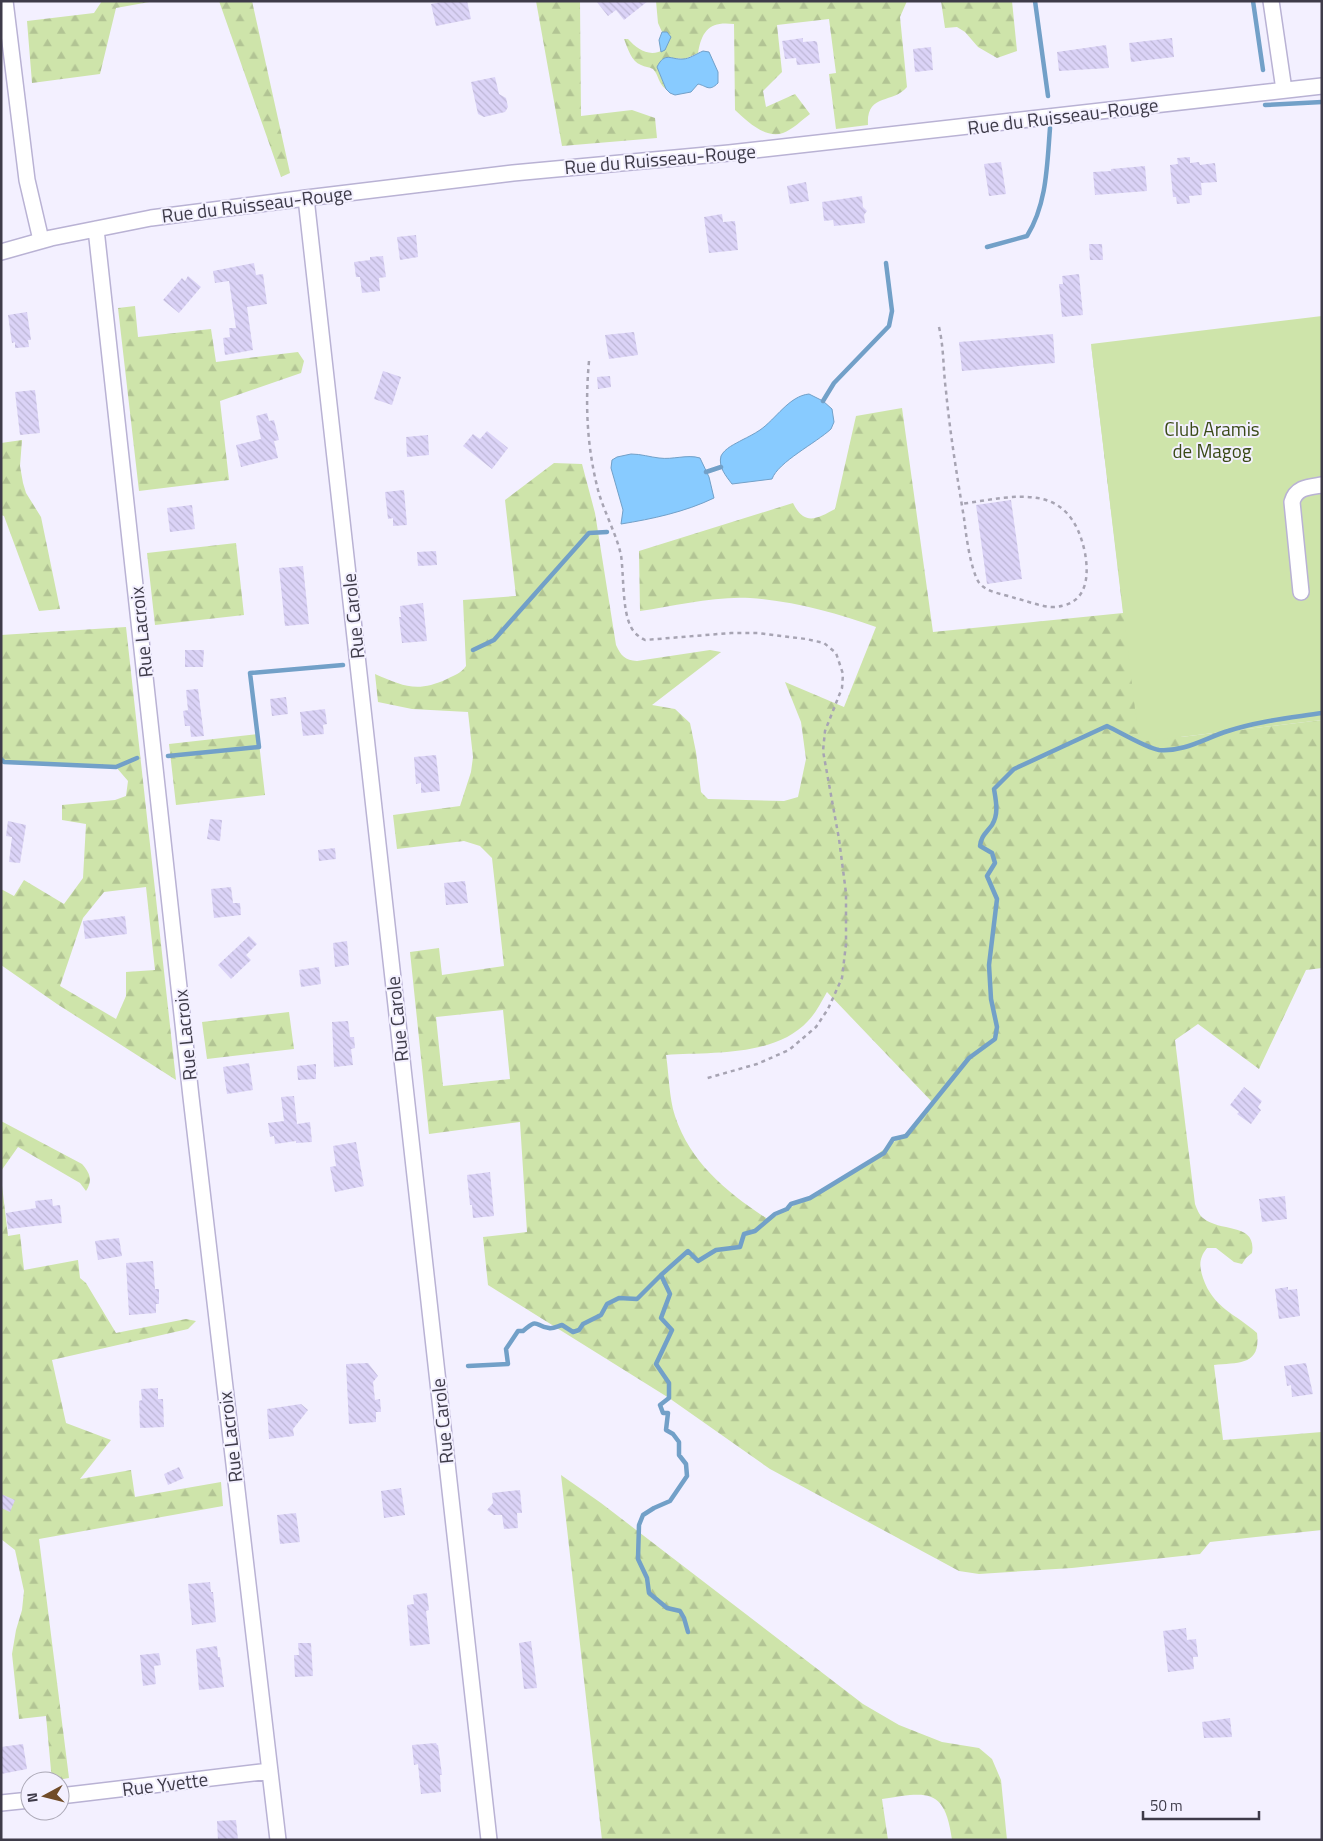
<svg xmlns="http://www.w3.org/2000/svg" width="1323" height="1841" viewBox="0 0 1323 1841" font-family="'Titillium Web',sans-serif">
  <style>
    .forest { fill: url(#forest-firs); fill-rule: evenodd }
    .park { fill: #cee4aa }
    .water { fill: #88cbff; stroke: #72a0c8 }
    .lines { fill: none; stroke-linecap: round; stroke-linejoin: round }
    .stream { stroke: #72a0c8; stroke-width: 4.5 }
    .building { fill: url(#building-back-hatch) }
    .minor-casing { stroke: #b9b2d4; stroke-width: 18 }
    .path { stroke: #a7a4b3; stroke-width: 2.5; stroke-dasharray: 4 4; stroke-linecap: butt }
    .minor { stroke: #fff; stroke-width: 15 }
    .labels { text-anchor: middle; stroke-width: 4; stroke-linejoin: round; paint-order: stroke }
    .street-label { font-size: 19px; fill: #3e3b49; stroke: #f3f0ff }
    .park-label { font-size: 19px; fill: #3a4a17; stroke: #f3f0ff }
  </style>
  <defs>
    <pattern id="forest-firs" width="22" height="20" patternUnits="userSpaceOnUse" patternTransform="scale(1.25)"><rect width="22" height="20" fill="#cee4aa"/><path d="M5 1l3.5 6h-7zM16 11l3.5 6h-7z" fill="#b2c494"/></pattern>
    <pattern id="building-back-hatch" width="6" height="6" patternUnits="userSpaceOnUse" patternTransform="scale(1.25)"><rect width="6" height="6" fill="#dbd3f7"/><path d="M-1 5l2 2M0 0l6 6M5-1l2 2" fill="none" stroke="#bdb6d5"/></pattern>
  </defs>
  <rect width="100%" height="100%" fill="#f3f0ff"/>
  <!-- forest -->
  <path class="forest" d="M 102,1 L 155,1 L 116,8 L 100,74 L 32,83 L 27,21 L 94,13 Z
    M 219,1 L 252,1 L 290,173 L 281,177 Z
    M 536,1 L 580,1 L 581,116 L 632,110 L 655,118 L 657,138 L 562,146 Z
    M 656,1 L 907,1 L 900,17 L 907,87 C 893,104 866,93 868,125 L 836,129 L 829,74 L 836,73 L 829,19 L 777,25 L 782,72 L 763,91 L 766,107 L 795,94 L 810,114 C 802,120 792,130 783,133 C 765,139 747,121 735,110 L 734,24 C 710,21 702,30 698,53 L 685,59 L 674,58 L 657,67 L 666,89 C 658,84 659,75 653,69 C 649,67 645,67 641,65 C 631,61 628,49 624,39 L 628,39 C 638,50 650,58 665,49 L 667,32 L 662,32 L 658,23 Z
    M 941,1 L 1012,1 L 1017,51 L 997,58 L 978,47 L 965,32 L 957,27 L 945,28 Z
    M 135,306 L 138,337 L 211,329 L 216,362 L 298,352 L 304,361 L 301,373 L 220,401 L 229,480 L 139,491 L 118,308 Z
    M 1091,344 L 1181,737 L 1322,720 L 1322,968 L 1306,970 L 1259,1069 L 1198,1024 L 1175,1040 L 1195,1204 C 1197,1209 1199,1215 1203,1218 C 1221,1233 1257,1222 1252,1253 L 1246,1258 L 1242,1264 L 1234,1262 L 1216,1248 L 1207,1248 C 1199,1258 1199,1266 1203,1278 C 1213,1308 1236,1314 1257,1333 C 1261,1366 1239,1362 1214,1365 L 1223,1440 L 1322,1432 L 1322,1530 L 1210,1542 L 1200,1554 L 1072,1568 L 979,1574 L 959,1571 L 770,1469 L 669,1398 L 488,1285 L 483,1237 L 527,1232 L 520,1122 L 429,1134 L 410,952 L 439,948 L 442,975 L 504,966 L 492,858 L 480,846 L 464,841 L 397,849 L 393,815 L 460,806 L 471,772 L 473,757 L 468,712 L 412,709 L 378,702 L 375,674 C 403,686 417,693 447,679 C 455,675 461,673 466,666 L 463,600 L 516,596 L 505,500 L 554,463 L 582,464 L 595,513 L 616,645 C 621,656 625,660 637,661 L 710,650 L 721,652 L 652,705 L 675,709 L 690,723 L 696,752 L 701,792 L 708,799 L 784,801 L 798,797 L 806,759 L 801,722 L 785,682 L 844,707 L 876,627 C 836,613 793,601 750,598 C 714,596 675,606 640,611 L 639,551 L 793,503 C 804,526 817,519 835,509 L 856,416 L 902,408 L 933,632 L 1123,613 ZM 827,992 L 934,1104 L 907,1132 L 863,1165 L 769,1220 C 728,1193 691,1164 675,1116 C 669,1098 669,1074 666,1055 C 711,1052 775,1057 808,1021 C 816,1013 821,1002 827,992 ZM 503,1010 L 510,1079 L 443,1086 L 436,1017 Z
    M 22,440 L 20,466 L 23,483 L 26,493 L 41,517 L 60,609 L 39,611 L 4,516 L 1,515 L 1,443 Z
    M 236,543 L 244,615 L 155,625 L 147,553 Z
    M 126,627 L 176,1080 L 57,1004 L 1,965 L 1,889 L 14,896 L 24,880 L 64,904 L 83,878 L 86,824 L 62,820 L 62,805 L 115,800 L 126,796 L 128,781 L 116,767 L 4,762 L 1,759 L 1,635 ZM 146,887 L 155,970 L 126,972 L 126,996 L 116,1019 L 60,986 L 83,918 L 104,892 Z
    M 258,734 L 265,795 L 176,805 L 169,744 Z
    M 289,1012 L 294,1049 L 207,1059 L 202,1022 Z
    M 1,1121 L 82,1164 C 90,1173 93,1180 86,1191 L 80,1183 L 18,1147 L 1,1171 Z
    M 1,1177 L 8,1236 L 20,1234 L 24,1270 L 78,1260 L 80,1278 L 86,1283 L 116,1333 L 186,1319 L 196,1321 L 188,1329 L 52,1360 L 66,1423 L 111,1440 L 80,1479 L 131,1470 L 135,1497 L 221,1482 L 223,1506 L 39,1539 L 69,1778 L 52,1781 L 46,1716 L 19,1719 L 12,1654 L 16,1630 L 22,1610 L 24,1591 L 15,1550 L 1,1539 Z
    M 561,1475 L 601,1503 L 863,1704 L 899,1725 L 942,1742 L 979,1748 L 992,1759 L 1001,1780 L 1007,1840 L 952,1840 C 945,1787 927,1792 882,1799 L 888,1840 L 602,1840 Z"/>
  <!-- park -->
  <path class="park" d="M 1322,316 L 1322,720 L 1139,742 L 1091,344 Z"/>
  <!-- water -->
  <path class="water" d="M 662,32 L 667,32 L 671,37 L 665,50 L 661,52 L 659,40 Z
    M 703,51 L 709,52 L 718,72 L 718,83 C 709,92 707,86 698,84 L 691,92 L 675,95 L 670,93 L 666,89 L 657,67 C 665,51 671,60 683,59 C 689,59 696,54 703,51 Z
    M 809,394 L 823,401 L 832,409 L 834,422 L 831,429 C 816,443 778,462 772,479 L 732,484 C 726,476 718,467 721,456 C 725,448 735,444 742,440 C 748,437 754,434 760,430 C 776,419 789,396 809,394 Z
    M 631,454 C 641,454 650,457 659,458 C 673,460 687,454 700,458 L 709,477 L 714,498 C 685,512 652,519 621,524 L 623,510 L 611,468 L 612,460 L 617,457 Z"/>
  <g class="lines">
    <!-- stream -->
    <path class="stream" d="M 1035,1 L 1048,96
      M 1253,1 L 1263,70
      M 1265,105 L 1322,102
      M 987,247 L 1027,236 C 1047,204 1047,165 1050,128
      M 823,401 L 834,383 L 889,326 L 892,311 L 886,263
      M 706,472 L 721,467
      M 473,650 L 494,640 L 589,533 L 607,532
      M 168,756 L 259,747 L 250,673 L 343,665
      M 1,759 L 4,762 L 116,767 L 137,758
      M 468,1366 L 508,1364 L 506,1349 L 518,1331 L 523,1331 C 539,1317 534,1326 549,1328 C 553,1329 558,1326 562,1325 L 573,1332 L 579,1330 L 583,1324 L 601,1315 L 607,1304 L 619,1298 L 637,1299 L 661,1275
      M 688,1632 L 684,1618 L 680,1611 L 667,1608 L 649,1593 L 647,1578 L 638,1559 L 639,1525 L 643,1515 L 654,1508 L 670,1501 L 687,1476 L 686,1464 L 679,1455 L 679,1442 L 673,1434 L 666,1430 L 668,1413 L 663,1413 L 660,1405 L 669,1398 L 669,1383 L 656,1364 L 672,1330 L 661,1318 L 670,1294 L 661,1275 L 688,1251 L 698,1261 L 716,1250 L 740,1247 L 744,1234 L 755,1231 L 775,1214 L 787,1209 L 791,1204 L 810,1198 L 874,1159 L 884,1153 L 893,1139 L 906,1136 L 969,1058 L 995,1039 L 997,1027 L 991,999 L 989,965 L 997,899 L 987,876 L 995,863 L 992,853 L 980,846 C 981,836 986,833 992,825 C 999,814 996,801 994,789 L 1014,769 L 1107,726 C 1120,732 1146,748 1159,750 C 1185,752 1205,738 1228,731 C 1258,721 1290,718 1322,713"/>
  </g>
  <!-- building -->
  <path class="building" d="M 446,1 L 467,1 L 471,19 L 436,26 L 431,4 Z
    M 596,1 L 648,1 L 624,20 L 616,10 L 608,16 Z
    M 803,38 L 803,42 L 815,41 L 817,42 L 820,63 L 797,65 L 796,58 L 785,59 L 782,41 Z
    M 1172,38 L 1174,57 L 1131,62 L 1129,43 Z
    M 1106,45 L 1109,68 L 1059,71 L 1057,52 Z
    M 931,47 L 933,70 L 915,72 L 913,49 Z
    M 495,77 L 499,94 L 506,98 L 508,107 L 505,112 L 484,117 L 478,114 L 471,82 Z
    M 1190,157 L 1190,163 L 1199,162 L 1200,165 L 1215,163 L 1217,182 L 1201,183 L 1202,195 L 1189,196 L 1190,203 L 1177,204 L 1176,197 L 1173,197 L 1170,165 L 1178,164 L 1177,158 Z
    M 1001,162 L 1006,194 L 989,196 L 984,164 Z
    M 1145,166 L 1147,191 L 1095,195 L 1093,172 L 1111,171 L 1111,169 Z
    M 806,182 L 809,201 L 790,204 L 787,186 Z
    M 862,196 L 863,207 L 867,211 L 864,215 L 865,223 L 834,226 L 833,220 L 824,221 L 822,202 Z
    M 722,214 L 723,222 L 735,221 L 738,250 L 709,253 L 704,217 Z
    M 416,235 L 418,257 L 400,260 L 397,237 Z
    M 1089,244 L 1102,244 L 1103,260 L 1090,260 Z
    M 383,256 L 386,277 L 379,278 L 380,291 L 362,293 L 360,277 L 356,277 L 354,262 L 370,260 L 370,257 Z
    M 254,263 L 256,275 L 263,274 L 267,304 L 247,307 L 253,350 L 225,355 L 223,338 L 230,337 L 229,328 L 236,328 L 229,281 L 215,283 L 213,271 Z
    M 1079,274 L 1083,315 L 1062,317 L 1059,284 L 1063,284 L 1062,276 Z
    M 188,276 L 201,287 L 179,313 L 163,300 L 182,278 L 185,281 Z
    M 27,312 L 31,340 L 28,340 L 29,347 L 15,348 L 15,342 L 12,343 L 8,315 Z
    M 634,332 L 638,355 L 609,359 L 605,335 Z
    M 1053,334 L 1055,363 L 962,371 L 959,342 Z
    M 383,371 L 401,377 L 392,405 L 374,399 Z
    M 610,376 L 611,387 L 598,389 L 597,377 Z
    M 35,390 L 40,433 L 20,435 L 15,392 Z
    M 267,413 L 269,421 L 274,420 L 279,440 L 274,441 L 278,458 L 241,467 L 236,445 L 261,439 L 256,416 Z
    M 487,431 L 508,448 L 492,469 L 463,446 L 473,434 L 480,439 Z
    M 428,435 L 429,455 L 407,457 L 406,437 Z
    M 404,490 L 407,525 L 393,526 L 393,518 L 388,519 L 385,492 Z
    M 1011,500 L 1022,579 L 987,584 L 976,505 Z
    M 192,505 L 195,529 L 170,532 L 167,508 Z
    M 436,551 L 437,565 L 418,566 L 417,552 Z
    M 303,566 L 309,624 L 285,626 L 279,568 Z
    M 423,603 L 427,641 L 402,643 L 399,617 L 401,617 L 400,606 Z
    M 185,650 L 204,650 L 203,667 L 185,667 Z
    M 198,689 L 204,736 L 191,737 L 190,726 L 185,726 L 183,711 L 188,710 L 186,690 Z
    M 286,697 L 288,714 L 272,716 L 270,699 Z
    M 325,709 L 327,724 L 323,725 L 324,734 L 303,736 L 300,712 Z
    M 436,755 L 440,791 L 421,793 L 421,783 L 416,784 L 414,757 Z
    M 210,819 L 222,820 L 220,841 L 207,839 Z
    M 8,821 L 26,825 L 20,863 L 9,862 L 12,837 L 6,836 Z
    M 335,848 L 336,859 L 319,861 L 318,850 Z
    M 465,881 L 468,903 L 446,905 L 444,883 Z
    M 231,887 L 233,903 L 240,903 L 241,915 L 214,918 L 211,889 Z
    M 125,916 L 127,934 L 85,939 L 83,921 Z
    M 249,936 L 257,944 L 246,955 L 251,960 L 231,979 L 218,965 Z
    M 347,941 L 349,965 L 335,967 L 333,943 Z
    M 319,967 L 321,984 L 301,987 L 299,970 Z
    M 348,1021 L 350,1037 L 354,1037 L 355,1048 L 351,1049 L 353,1065 L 334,1067 L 332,1022 Z
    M 249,1063 L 253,1090 L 227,1094 L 223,1067 Z
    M 316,1064 L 316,1079 L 298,1080 L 297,1066 Z
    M 1244,1087 L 1262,1101 L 1258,1107 L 1261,1110 L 1251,1124 L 1237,1114 L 1239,1112 L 1230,1105 Z
    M 294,1096 L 297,1124 L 310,1122 L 312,1142 L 296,1143 L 296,1141 L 275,1144 L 274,1136 L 270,1137 L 268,1123 L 284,1121 L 281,1097 Z
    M 356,1142 L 364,1186 L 335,1192 L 330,1167 L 336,1166 L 333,1146 Z
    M 490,1172 L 494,1216 L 473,1218 L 472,1205 L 470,1205 L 467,1175 Z
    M 1285,1196 L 1287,1219 L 1262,1222 L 1259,1199 Z
    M 52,1199 L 53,1206 L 60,1205 L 62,1223 L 8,1229 L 6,1213 L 36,1208 L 35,1201 Z
    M 119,1238 L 122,1256 L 98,1260 L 95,1241 Z
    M 153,1261 L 155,1289 L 159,1289 L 159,1304 L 156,1304 L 156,1313 L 129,1315 L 126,1263 Z
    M 1288,1287 L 1288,1290 L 1297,1289 L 1300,1316 L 1279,1319 L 1275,1289 Z
    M 368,1363 L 378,1376 L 373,1382 L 375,1400 L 380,1399 L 381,1412 L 376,1412 L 376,1422 L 349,1424 L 346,1364 Z
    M 1306,1363 L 1313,1394 L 1292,1397 L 1291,1385 L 1287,1386 L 1284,1366 Z
    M 158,1388 L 158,1399 L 163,1399 L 164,1427 L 140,1428 L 139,1401 L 142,1400 L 141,1389 Z
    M 301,1404 L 308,1410 L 293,1429 L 294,1436 L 269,1439 L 267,1409 Z
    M 179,1467 L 184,1478 L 168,1485 L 164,1474 Z
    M 401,1488 L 405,1515 L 384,1518 L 381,1491 Z
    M 520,1490 L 522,1513 L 517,1513 L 518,1528 L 504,1529 L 502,1515 L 494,1515 L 487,1510 L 493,1503 L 492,1493 Z
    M 1,1494 L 15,1500 L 10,1512 L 1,1508 Z
    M 296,1513 L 300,1542 L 280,1544 L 277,1515 Z
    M 210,1582 L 211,1592 L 213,1592 L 216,1622 L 192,1625 L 188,1584 Z
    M 427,1593 L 429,1610 L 426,1611 L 430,1644 L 410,1646 L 407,1605 L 414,1604 L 413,1595 Z
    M 1186,1628 L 1187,1640 L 1196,1639 L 1198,1657 L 1193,1657 L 1194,1669 L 1168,1672 L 1163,1631 Z
    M 531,1641 L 537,1688 L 524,1689 L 519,1643 Z
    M 298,1643 L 311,1643 L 313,1676 L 295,1677 L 294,1655 L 299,1655 Z
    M 217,1646 L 218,1657 L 220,1657 L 224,1687 L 199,1690 L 196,1649 Z
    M 159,1653 L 161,1665 L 154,1666 L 156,1684 L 143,1686 L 140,1655 Z
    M 1230,1718 L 1232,1737 L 1204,1738 L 1202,1722 Z
    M 436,1743 L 437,1745 L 438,1745 L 442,1775 L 440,1775 L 441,1792 L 421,1794 L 418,1764 L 414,1765 L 412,1745 Z
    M 23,1744 L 27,1769 L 1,1774 L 1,1747 Z
    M 236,1820 L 238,1840 L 218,1840 L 217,1821 Z"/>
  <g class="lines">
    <defs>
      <path id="minor" d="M 5,1 L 27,180 L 41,240
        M 1271,1 L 1284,90
        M 306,198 L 489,1840
        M 96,229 L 191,1097 L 278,1840
        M 1,252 L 51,238 L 151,218 L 306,198 L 513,173 L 729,153 L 1322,86
        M 1301,592 L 1292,502 C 1296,487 1309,487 1322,485
        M 60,1796 L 270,1771
        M 1,1803 L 30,1800"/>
    </defs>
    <!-- minor casing -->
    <use href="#minor" class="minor-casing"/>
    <!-- path -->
    <path class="path" d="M 939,327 C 944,348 943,369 946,391 C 950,433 957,476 964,518 C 966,535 970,566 978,581 C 984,592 1003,594 1015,598 C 1027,601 1039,606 1051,607 C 1085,607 1090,581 1085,553 C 1070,480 1017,496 961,504
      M 589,361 C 585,405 587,447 598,490 C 604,512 616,533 621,555 C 624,576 622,610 631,627 C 634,633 639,637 645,640 L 731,633 L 758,633 L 806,639 L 824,643 L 836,653 L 843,674 L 842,688 L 825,731 L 823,751 L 839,839 L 846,893 L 846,944 L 842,978 L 828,1009 L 816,1027 L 789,1050 L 757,1064 L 704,1079"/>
    <!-- minor -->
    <use href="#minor" class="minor"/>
  </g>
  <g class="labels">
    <!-- street labels -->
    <g class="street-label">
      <text transform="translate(1063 116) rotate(-7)" y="7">Rue du Ruisseau-Rouge</text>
      <text transform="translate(660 159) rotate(-5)" y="7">Rue du Ruisseau-Rouge</text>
      <text transform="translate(257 204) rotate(-7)" y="7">Rue du Ruisseau-Rouge</text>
      <text transform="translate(353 616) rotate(-96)" y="7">Rue Carole</text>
      <text transform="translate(141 632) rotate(-96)" y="7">Rue Lacroix</text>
      <text transform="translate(397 1019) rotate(-96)" y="7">Rue Carole</text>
      <text transform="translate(185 1035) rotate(-96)" y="7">Rue Lacroix</text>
      <text transform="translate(442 1421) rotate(-96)" y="7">Rue Carole</text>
      <text transform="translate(230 1437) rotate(-97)" y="7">Rue Lacroix</text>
      <text transform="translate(165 1784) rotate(-7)" y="7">Rue Yvette</text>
    </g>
    <!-- park labels -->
    <g class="park-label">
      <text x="1212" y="436">Club Aramis<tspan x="1212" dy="22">de Magog</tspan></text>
    </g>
  </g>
  <!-- border -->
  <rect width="1323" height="1841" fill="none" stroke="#3e3b49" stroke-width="5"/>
  <!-- north arrow -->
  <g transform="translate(45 1796) rotate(263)"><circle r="24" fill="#f3f0ff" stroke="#aba8b6"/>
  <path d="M0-4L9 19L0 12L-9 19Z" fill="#714c28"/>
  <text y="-8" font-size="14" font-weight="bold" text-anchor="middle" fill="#3e3b49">N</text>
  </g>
  <!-- scale -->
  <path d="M1143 1811v8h116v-8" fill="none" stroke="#3e3b49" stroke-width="2.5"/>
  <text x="1150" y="1811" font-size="15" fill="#3e3b49" stroke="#f3f0ff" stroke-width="4" paint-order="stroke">50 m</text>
</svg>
